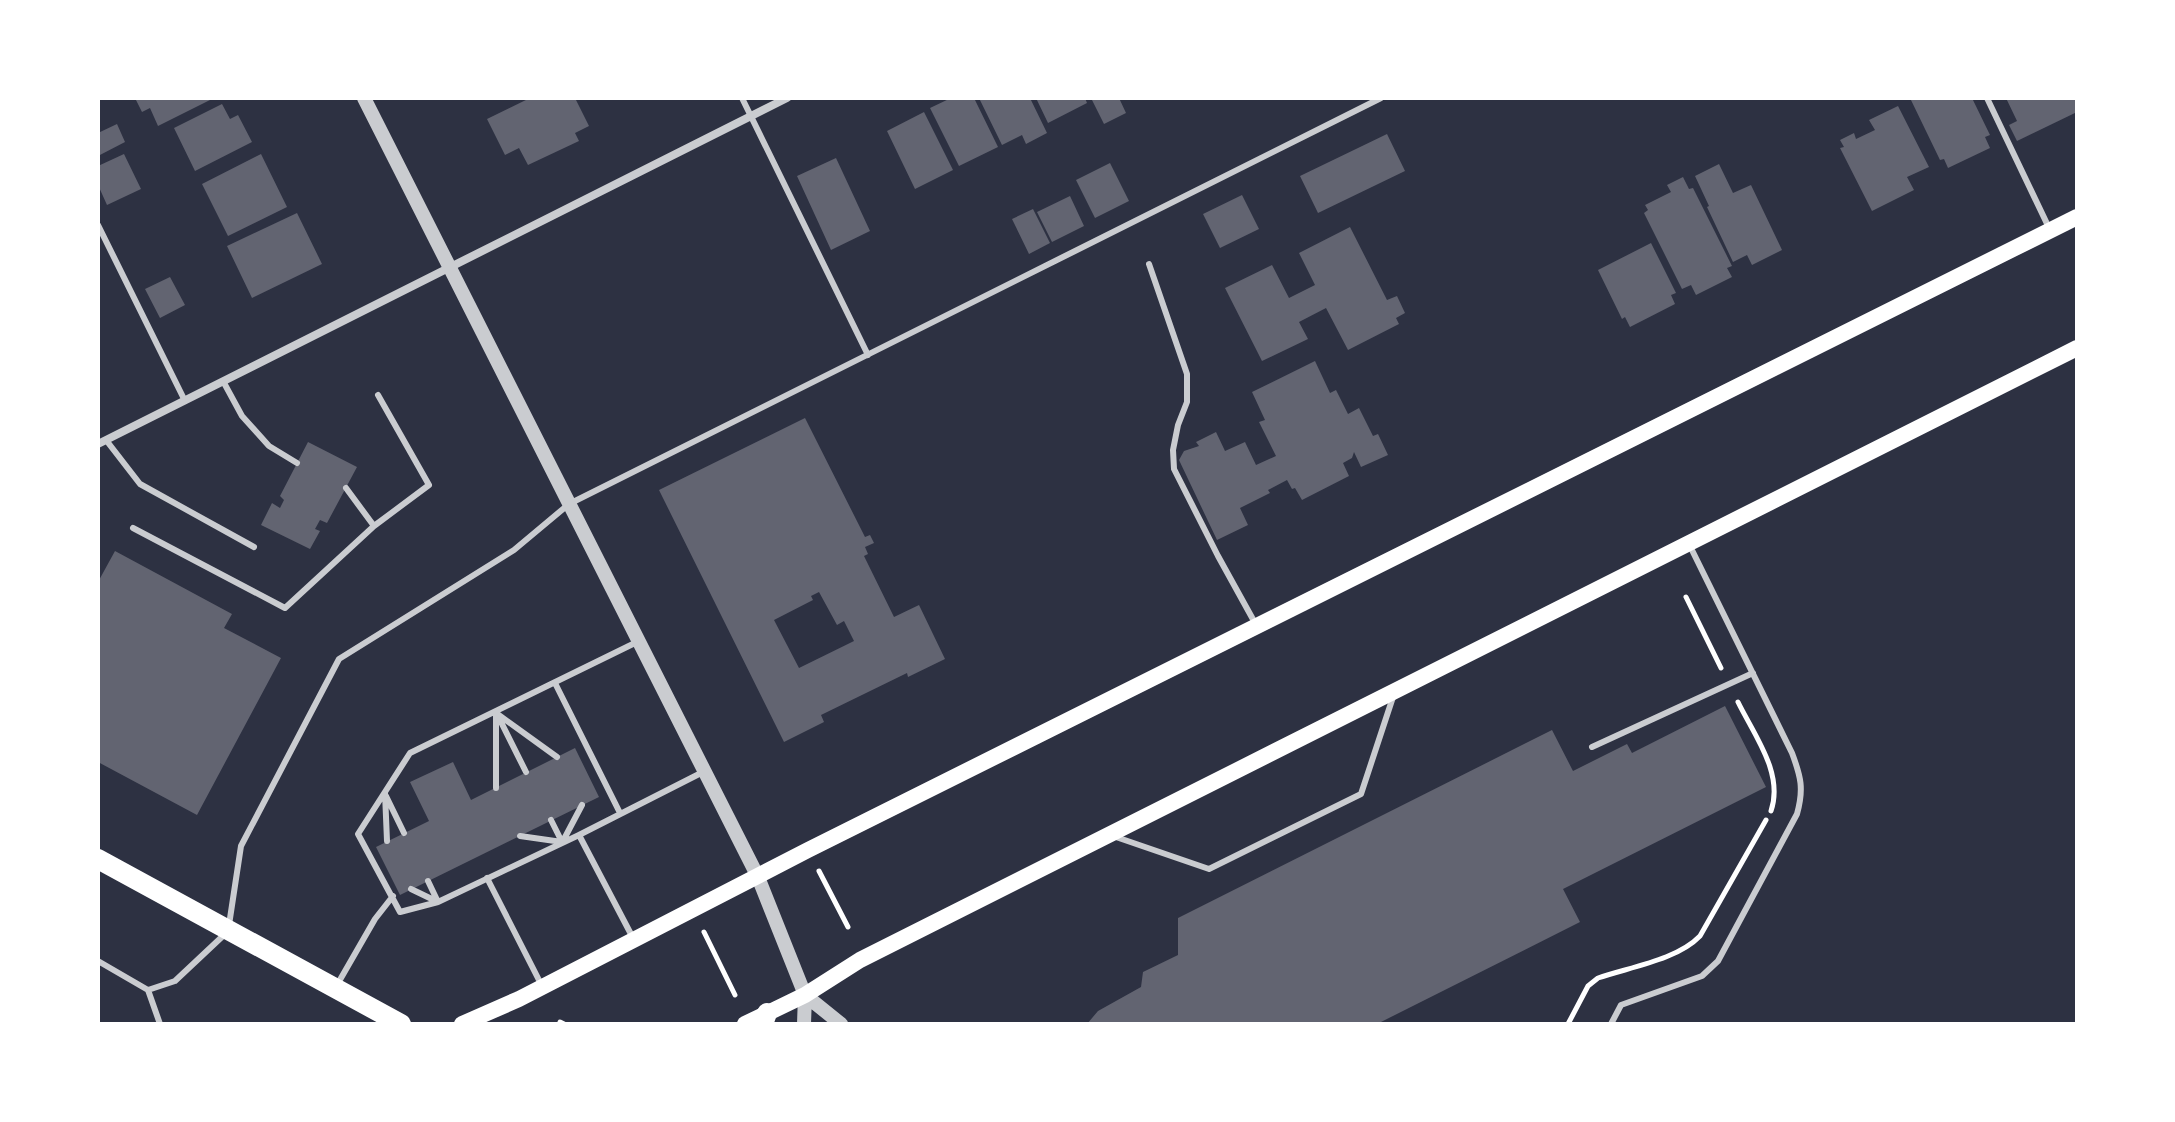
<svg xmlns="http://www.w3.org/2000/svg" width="2175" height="1122" viewBox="0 0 2175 1122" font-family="Cabin,sans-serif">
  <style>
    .building { fill: #626471; fill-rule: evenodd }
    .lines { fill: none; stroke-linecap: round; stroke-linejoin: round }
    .path { stroke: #fff; stroke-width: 5 }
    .service { stroke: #caccd0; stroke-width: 6 }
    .minor { stroke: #caccd0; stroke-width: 8 }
    .tertiary { stroke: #caccd0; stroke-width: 14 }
    .secondary { stroke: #fff; stroke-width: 16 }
    .primary { stroke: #fff; stroke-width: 20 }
  </style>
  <rect width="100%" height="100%" fill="#2d3142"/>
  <!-- building -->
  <path class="building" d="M 135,98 L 214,98 L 158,126 L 150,108 L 142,112 Z
    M 530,98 L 575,98 L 589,126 L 575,133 L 579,141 L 528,165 L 519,148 L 505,155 L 487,119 Z
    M 951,98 L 974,98 L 998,147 L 959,166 L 930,108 Z
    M 979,98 L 1030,98 L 1047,133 L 1026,144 L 1022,135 L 1002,145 Z
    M 1036,98 L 1085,98 L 1087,103 L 1048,123 Z
    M 1091,98 L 1119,98 L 1126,113 L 1104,124 Z
    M 1910,98 L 1972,98 L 1990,135 L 1985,137 L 1990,148 L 1948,168 L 1944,159 L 1940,160 Z
    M 2006,98 L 2077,98 L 2077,112 L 2017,141 L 2009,125 L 2017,121 Z
    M 222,104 L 230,119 L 238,115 L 252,142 L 195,171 L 174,128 Z
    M 1898,106 L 1929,167 L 1907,177 L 1914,190 L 1872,211 L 1840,148 L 1844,147 L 1840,140 L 1854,133 L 1856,139 L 1875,130 L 1869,120 Z
    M 924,112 L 953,170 L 915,189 L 887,131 Z
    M 117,124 L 125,142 L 98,156 L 98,133 Z
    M 1387,134 L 1405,171 L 1318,213 L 1300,176 Z
    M 124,154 L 141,189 L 107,205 L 98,185 L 98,166 Z
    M 261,154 L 287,207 L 228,236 L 202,184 Z
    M 836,158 L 870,231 L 831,250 L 797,176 Z
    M 1110,163 L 1129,201 L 1095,218 L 1076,180 Z
    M 1719,164 L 1733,193 L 1751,185 L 1782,250 L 1752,265 L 1747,255 L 1733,262 L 1707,207 L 1709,206 L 1695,176 Z
    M 1683,177 L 1689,189 L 1693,188 L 1732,266 L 1727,268 L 1732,277 L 1696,295 L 1691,285 L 1682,289 L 1644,213 L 1648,210 L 1645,205 L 1671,192 L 1667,185 Z
    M 1242,195 L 1259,229 L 1220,248 L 1203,214 Z
    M 1070,196 L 1084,226 L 1052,242 L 1037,212 Z
    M 1033,209 L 1050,243 L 1029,254 L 1012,219 Z
    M 297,213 L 322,264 L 252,298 L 227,246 Z
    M 1350,227 L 1387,300 L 1397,296 L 1405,313 L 1396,318 L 1399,324 L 1348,350 L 1326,308 L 1299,322 L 1308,339 L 1262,361 L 1225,288 L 1272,265 L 1289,298 L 1315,285 L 1299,253 Z
    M 1651,243 L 1676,293 L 1671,295 L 1675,304 L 1630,327 L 1625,317 L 1622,319 L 1598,270 Z
    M 170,277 L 185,305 L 160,318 L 145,289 Z
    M 1315,361 L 1330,393 L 1336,390 L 1348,414 L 1359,408 L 1373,436 L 1378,434 L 1388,455 L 1361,467 L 1354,452 L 1352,458 L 1343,463 L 1349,476 L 1302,500 L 1295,488 L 1292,489 L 1287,480 L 1268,490 L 1270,493 L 1240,508 L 1248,525 L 1217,540 L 1179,460 L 1184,451 L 1199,446 L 1196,442 L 1216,432 L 1225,451 L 1245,442 L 1256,465 L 1276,456 L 1259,422 L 1265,420 L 1252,392 Z
    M 805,418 L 865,537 L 870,535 L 874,543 L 865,547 L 868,554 L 864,556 L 894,617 L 919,605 L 945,659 L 908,677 L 907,673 L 821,715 L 824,722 L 784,742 L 659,490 ZM 819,592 L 837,625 L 844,621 L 854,641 L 799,668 L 774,620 L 813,600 L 811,596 Z
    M 308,442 L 357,467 L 327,523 L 320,520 L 315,529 L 320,531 L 310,549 L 261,525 L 272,503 L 280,508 L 284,500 L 280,496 Z
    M 115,551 L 232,614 L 224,628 L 281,658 L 197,815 L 98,762 L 98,582 Z
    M 1725,706 L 1766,787 L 1563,889 L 1580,922 L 1377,1024 L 1087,1024 L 1098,1011 L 1141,987 L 1143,972 L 1178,955 L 1178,918 L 1552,730 L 1573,771 L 1627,744 L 1632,753 Z
    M 575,748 L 599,797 L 400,895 L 376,847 L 429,821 L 410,782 L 453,762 L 471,800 Z"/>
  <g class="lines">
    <!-- path -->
    <path class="path" d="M 1686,597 L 1721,668
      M 1738,702 C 1754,735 1784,773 1771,811
      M 819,871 L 848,927
      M 704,932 L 735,995
      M 560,1022 L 564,1024
      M 1568,1024 L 1588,986 L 1598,978 C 1630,967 1677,960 1700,936 L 1766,820"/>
    <!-- service -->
    <path class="service" d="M 742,98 L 868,355
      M 1987,98 L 2050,230
      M 98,225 L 185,401
      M 1149,264 L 1187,374 L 1187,402 L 1178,425 L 1173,450 L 1174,469 L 1218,556 L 1255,623
      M 223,381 L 242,416 L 269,446 L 297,463
      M 106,440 L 140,484 L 254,547
      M 374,526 L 429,485 L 378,395
      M 133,528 L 285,608 L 374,526 L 346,488
      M 637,642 L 410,753 L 358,834 L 400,912 L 438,902 L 579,835 L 705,771
      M 555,683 L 620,813
      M 496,713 L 557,757
      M 498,716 L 526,772
      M 1592,747 L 1753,673
      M 496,788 L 496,713
      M 385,793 L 387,841
      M 386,796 L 404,833
      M 551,820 L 562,842
      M 579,835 L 633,938
      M 520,836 L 562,842
      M 1113,836 L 1209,869 L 1361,794 L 1394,694
      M 563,841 L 582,805
      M 487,878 L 542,986
      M 428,881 L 438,902
      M 411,889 L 438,902
      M 229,925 L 241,846 L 339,659 L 514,550 L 569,504 L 1381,98
      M 98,961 L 148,990 L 175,981 L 225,934
      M 337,985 L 375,919 L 393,896
      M 148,990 L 160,1024
      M 1611,1024 L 1621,1005 L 1702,976 L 1718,961 L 1797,814 C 1804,789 1801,777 1792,753 L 1689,544"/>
    <!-- minor -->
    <path class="minor" d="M 98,444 L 787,98"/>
    <!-- tertiary -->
    <path class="tertiary" d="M 364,98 L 758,877 L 805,995 L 804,1024
      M 805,995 L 841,1024"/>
    <!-- secondary -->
    <path class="secondary" d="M 462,1024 L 519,999 L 808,850 L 2077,217
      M 745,1024 L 805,995 L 860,960 L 2077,348"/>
    <!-- primary -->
    <path class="primary" d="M 98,859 L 401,1024
      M 763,1024 L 767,1013"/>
  </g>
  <!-- border -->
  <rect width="2175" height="1122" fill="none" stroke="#ffffff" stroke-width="200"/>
</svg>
